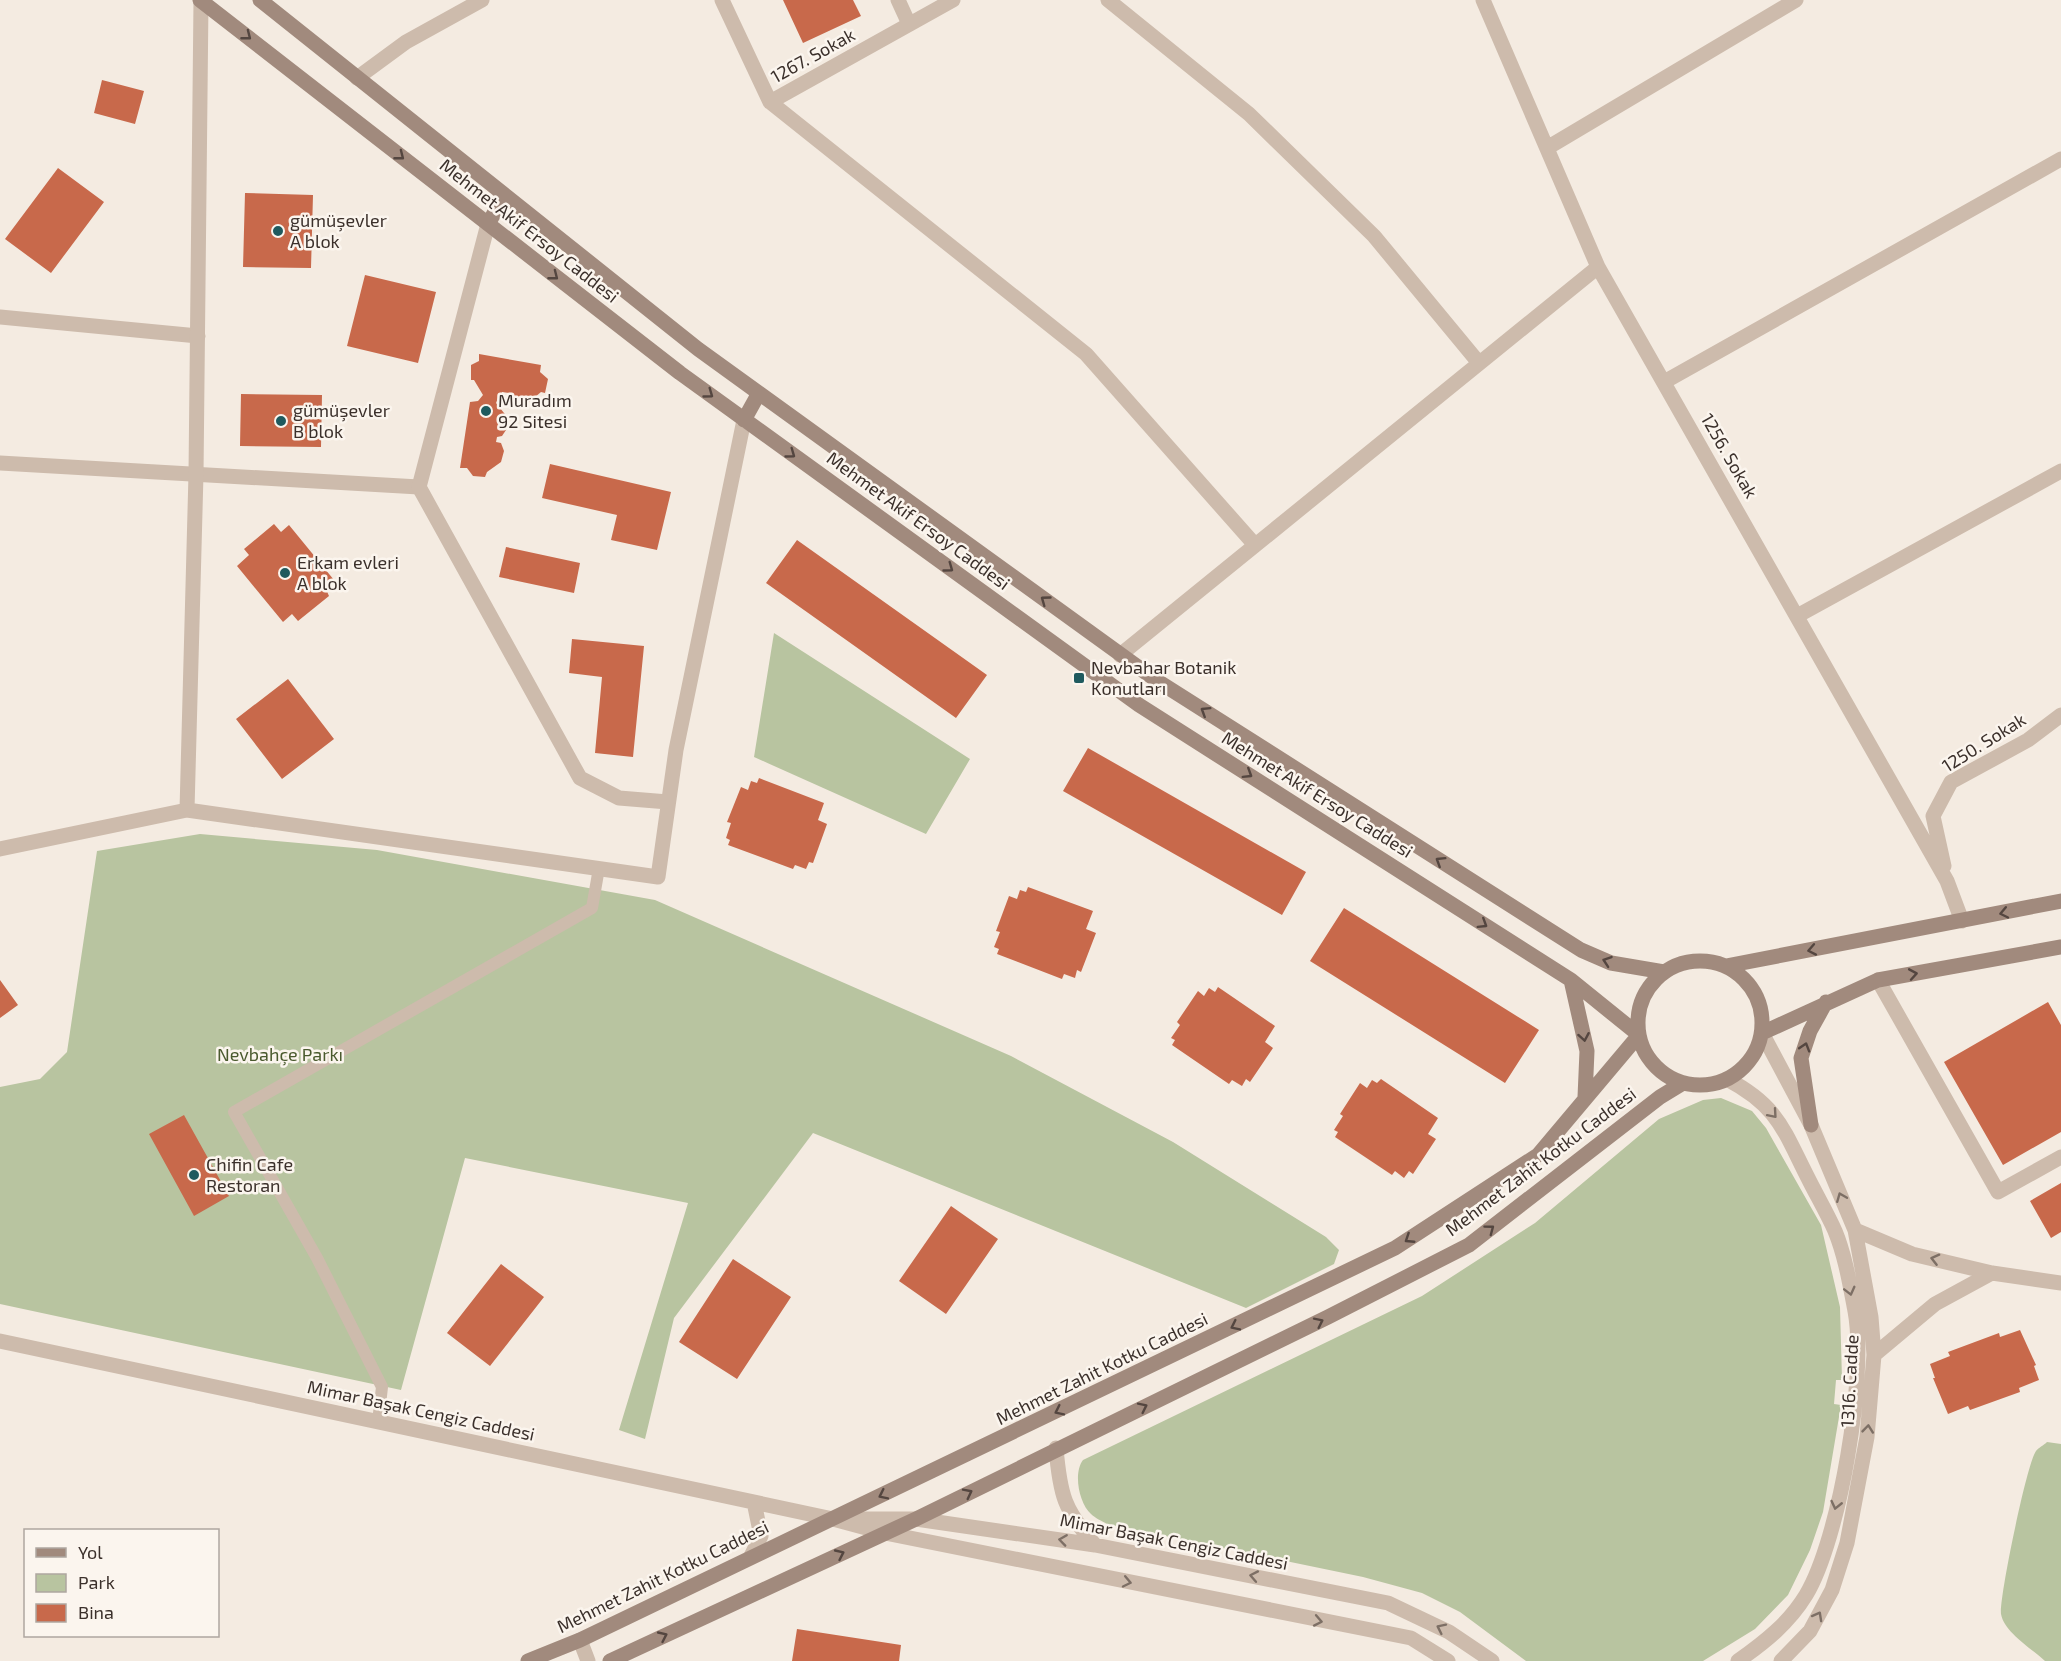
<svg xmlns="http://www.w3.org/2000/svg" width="2061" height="1661" viewBox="0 0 2061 1661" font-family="'Exo 2',sans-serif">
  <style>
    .green { fill: #b8c4a0 }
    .building { fill: #c8694b }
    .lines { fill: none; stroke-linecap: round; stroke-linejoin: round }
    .pedestrian { stroke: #cdbbac; stroke-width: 12 }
    .minor { stroke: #cdbbac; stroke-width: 15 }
    .tertiary { stroke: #cdbbac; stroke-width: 15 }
    .secondary { stroke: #a18a7d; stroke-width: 15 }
    .oneway { stroke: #544640 }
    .oneway2 { stroke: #7d6f65 }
    .poi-dot { fill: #1f5a5e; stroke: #fbf5ee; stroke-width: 2 }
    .labels { text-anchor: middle; stroke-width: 5; stroke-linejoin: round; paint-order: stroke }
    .street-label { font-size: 18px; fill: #3b302b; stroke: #fbf5ee }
    .poi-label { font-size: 18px; fill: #3b302b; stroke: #fbf5ee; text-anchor: start }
    .park-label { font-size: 18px; fill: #4a5a2e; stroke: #fbf5ee }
  </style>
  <rect width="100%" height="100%" fill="#f4ebe1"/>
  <!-- green -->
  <path class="green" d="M 774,633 L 970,759 L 926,834 L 754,757 Z
    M 200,834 L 377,850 L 655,900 L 1011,1056 L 1173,1142 L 1326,1237 L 1339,1250 L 1334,1264 L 1246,1308 L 813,1133 L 674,1318 L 645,1439 L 619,1430 L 688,1203 L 465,1158 L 401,1390 L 0,1304 L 0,1087 L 40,1079 L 67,1052 L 97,851 Z
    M 1721,1098 L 1752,1111 L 1766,1128 L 1821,1225 L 1840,1307 L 1842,1380 L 1836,1380 L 1834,1404 L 1841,1405 L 1823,1512 L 1810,1550 L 1788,1595 L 1755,1629 L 1703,1661 L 1526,1661 L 1460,1612 L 1422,1593 L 1363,1577 L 1107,1524 C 1102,1521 1095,1518 1091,1514 C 1079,1503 1073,1473 1083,1460 L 1422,1296 L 1535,1223 L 1659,1119 L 1703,1100 Z
    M 2047,1442 L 2061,1444 L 2061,1661 L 2045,1661 C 2032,1649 2004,1632 2001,1614 C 1999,1598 2027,1463 2036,1451 C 2038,1448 2044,1445 2047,1442 Z"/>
  <!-- building -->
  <path class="building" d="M 783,0 L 853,0 L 861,16 L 803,43 Z
    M 102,80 L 144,91 L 135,124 L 94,113 Z
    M 58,168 L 104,202 L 51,273 L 5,239 Z
    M 245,193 L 313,195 L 311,268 L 243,267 Z
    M 365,275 L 436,292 L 418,363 L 347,346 Z
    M 479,354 L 541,365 L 540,372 L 548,379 L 545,393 L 541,392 L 527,404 L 513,402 L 509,399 L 509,393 L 502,392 L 502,397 L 498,398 L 496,403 L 508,418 L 506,430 L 502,436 L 497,437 L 496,442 L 501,443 L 504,451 L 501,462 L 487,472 L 485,477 L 473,476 L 467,468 L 460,468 L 470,402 L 478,401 L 483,395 L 474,380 L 471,380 L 471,365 L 479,361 Z
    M 241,394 L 322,395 L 321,447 L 240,446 Z
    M 550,464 L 671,492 L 657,550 L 611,540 L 617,515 L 542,498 Z
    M 274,524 L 281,532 L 289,525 L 334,580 L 325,587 L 329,596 L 298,621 L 292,614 L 283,622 L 237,566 L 249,555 L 244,549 Z
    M 797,540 L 987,675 L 956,718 L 766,583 Z
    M 506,547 L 580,563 L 574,593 L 499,577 Z
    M 572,639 L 644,646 L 633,757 L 595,753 L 602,677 L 569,673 Z
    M 288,679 L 334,739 L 282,779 L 236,719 Z
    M 1088,748 L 1306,872 L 1282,915 L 1063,791 Z
    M 759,778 L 824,803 L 818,820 L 827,824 L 813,863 L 809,862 L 806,869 L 795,865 L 793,869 L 728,845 L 730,840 L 726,838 L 731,823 L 727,822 L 741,787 L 748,790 L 751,781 L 757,783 Z
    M 1028,887 L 1093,911 L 1086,929 L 1096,933 L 1081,972 L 1077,970 L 1075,978 L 1064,974 L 1062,979 L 997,954 L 999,949 L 994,947 L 1000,932 L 996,931 L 1009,896 L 1017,899 L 1020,890 L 1026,892 Z
    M 1344,908 L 1539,1030 L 1505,1083 L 1310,961 Z
    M 0,980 L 18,1005 L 0,1018 Z
    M 1218,987 L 1275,1026 L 1265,1042 L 1273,1048 L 1250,1082 L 1246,1079 L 1242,1086 L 1232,1080 L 1229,1084 L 1172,1045 L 1175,1040 L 1171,1038 L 1180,1025 L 1177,1022 L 1198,991 L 1204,996 L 1209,988 L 1215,992 Z
    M 2048,1002 L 2061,1025 L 2061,1132 L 2003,1165 L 1944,1062 Z
    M 1381,1079 L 1438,1118 L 1428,1134 L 1436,1139 L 1413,1174 L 1409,1171 L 1404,1178 L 1395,1171 L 1392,1175 L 1335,1137 L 1338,1132 L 1334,1130 L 1343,1116 L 1340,1114 L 1360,1083 L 1367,1088 L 1372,1080 L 1377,1083 Z
    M 184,1115 L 229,1196 L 194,1216 L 149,1134 Z
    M 2061,1183 L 2061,1232 L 2051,1238 L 2030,1201 Z
    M 951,1206 L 998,1239 L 946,1314 L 899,1281 Z
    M 733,1259 L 791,1297 L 737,1379 L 679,1342 Z
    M 501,1264 L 544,1297 L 490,1366 L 447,1333 Z
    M 2020,1330 L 2036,1365 L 2034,1366 L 2039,1380 L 2019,1388 L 2020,1392 L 1970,1410 L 1968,1406 L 1948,1414 L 1933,1378 L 1935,1378 L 1930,1364 L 1950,1356 L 1948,1352 L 1999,1333 L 2000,1337 Z
    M 797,1629 L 901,1645 L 899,1661 L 792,1661 Z"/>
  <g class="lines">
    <!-- pedestrian -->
    <path class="pedestrian" d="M 378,1422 L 382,1387 L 317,1258 L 234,1112 L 592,908 L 599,868"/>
    <!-- minor -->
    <path class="minor" d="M 722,0 L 770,102 L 953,0
      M 898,0 L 909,24
      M 1108,0 L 1249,114 L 1374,236 L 1479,363
      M 1483,0 L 1598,267 L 1947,881 L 1962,921
      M 357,78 L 406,42 L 482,0
      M 770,102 L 1086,354 L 1255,545
      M 1547,148 L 1796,0
      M 0,317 L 198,336
      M 1664,382 L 2061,159
      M 0,463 L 419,487
      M 1797,616 L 2061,471
      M 1120,655 L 1598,267
      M 1944,866 L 1933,816 L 1951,782 L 2028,740 L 2061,715"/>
    <!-- tertiary -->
    <path class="tertiary" d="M 488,224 L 419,487 L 580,778 L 619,798 L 668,802
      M 187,810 L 196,474 L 201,1
      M 0,849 L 187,810 L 658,877 L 676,750 L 744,420
      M 1878,980 L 1998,1192 L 2061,1157
      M 1762,1033 L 1811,1125 L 1855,1230 L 1871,1317 L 1874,1355 L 1867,1437 L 1847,1543 L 1832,1590 L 1810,1631 L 1781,1661
      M 1727,1079 C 1778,1106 1783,1129 1808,1178 C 1817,1196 1827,1213 1835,1231 C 1845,1255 1850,1285 1855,1311 C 1867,1375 1840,1538 1806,1595 C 1789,1623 1765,1642 1738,1661
      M 1855,1230 L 1912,1254 L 1992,1273 L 2061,1283
      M 0,1341 L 833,1519 L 885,1533 L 1411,1638 L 1448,1661
      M 1874,1355 L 1935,1304 L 1992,1273
      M 1056,1448 C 1060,1495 1064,1510 1095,1545
      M 854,1519 L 916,1519 L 1095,1545 L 1388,1603 L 1449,1632 L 1492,1661
      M 751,1556 L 761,1536 L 754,1502
      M 580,1640 L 588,1661"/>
    <!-- secondary -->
    <path class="secondary" d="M 200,0 L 680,373 L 1139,705 L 1571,980 L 1639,1035
      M 260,0 L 698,349 L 1156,680 L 1581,950 L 1611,963 L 1664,972
      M 488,224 L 504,196
      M 744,420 L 759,393
      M1638 1023a62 62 0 1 1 124 0a62 62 0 1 1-124 0Z
      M 1726,966 L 2061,901
      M 1571,980 L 1587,1051 L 1585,1097
      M 1762,1033 L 1878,980 L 2061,947
      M 1811,1125 L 1801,1058 L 1810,1031 L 1826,1002
      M 528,1661 L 580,1640 L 1395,1248 L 1538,1155 L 1639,1035
      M 610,1661 L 916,1519 L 1328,1317 L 1469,1245 L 1660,1097 L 1683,1083"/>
  </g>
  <!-- one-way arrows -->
  <defs><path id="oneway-chevron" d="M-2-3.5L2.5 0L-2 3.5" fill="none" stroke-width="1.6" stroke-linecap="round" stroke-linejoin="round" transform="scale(1.5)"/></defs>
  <g class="oneway">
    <use href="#oneway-chevron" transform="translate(247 36) rotate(38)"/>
    <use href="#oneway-chevron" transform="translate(400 156) rotate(38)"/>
    <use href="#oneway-chevron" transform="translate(554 276) rotate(38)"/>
    <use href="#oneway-chevron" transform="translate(709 394) rotate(36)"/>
    <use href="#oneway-chevron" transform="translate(791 454) rotate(36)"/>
    <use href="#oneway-chevron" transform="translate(949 568) rotate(36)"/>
    <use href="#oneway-chevron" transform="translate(1045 600) rotate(-144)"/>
    <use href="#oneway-chevron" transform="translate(1205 711) rotate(-148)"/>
    <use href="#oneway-chevron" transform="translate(1248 774) rotate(32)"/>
    <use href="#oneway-chevron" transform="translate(1440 861) rotate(-148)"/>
    <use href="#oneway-chevron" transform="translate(2004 913) rotate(168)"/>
    <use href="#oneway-chevron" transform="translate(1483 924) rotate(32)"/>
    <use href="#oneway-chevron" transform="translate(1812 950) rotate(169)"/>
    <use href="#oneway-chevron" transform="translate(1607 961) rotate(-161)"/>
    <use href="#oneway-chevron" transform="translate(1913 974) rotate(-10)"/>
    <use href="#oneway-chevron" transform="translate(1584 1037) rotate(80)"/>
    <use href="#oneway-chevron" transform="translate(1805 1047) rotate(-73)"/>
    <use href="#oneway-chevron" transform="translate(1490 1229) rotate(-37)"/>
    <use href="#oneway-chevron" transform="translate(1409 1239) rotate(147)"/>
    <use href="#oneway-chevron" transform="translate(1319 1322) rotate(-26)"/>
    <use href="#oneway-chevron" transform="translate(1235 1326) rotate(154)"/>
    <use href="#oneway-chevron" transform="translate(1143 1407) rotate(-26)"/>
    <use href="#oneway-chevron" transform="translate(1059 1411) rotate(154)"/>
    <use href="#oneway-chevron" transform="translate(968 1493) rotate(-27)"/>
    <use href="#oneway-chevron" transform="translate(883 1495) rotate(154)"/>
    <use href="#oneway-chevron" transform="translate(840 1554) rotate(-25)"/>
    <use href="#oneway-chevron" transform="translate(663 1636) rotate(-25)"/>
  </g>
  <g class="oneway2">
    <use href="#oneway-chevron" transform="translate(1773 1114) rotate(49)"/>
    <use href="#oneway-chevron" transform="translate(1841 1197) rotate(-112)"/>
    <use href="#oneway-chevron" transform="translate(1935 1259) rotate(-166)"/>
    <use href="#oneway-chevron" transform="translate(1850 1291) rotate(76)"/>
    <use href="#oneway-chevron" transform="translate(1868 1429) rotate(-84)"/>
    <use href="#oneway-chevron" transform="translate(1836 1505) rotate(103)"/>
    <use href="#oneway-chevron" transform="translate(1063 1540) rotate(-172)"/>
    <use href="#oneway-chevron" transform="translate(1254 1576) rotate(-169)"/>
    <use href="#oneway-chevron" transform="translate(1127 1582) rotate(12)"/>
    <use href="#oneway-chevron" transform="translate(1818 1616) rotate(-61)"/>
    <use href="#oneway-chevron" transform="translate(1318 1621) rotate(11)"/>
    <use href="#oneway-chevron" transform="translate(1441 1628) rotate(-154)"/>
  </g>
  <!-- markers -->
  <g class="poi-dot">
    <circle cx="278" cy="231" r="6"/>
    <circle cx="486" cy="411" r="6"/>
    <circle cx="281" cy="421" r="6"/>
    <circle cx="285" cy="573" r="6"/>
    <rect x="1073" y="672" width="12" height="12" rx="3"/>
    <circle cx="194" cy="1175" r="6"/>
  </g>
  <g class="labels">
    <!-- street labels -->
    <g class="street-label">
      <text transform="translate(813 56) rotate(-29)" y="6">1267. Sokak</text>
      <text transform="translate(529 231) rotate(38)" y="6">Mehmet Akif Ersoy Caddesi</text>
      <text transform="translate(1729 456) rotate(60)" y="6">1256. Sokak</text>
      <text transform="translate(918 521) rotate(36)" y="6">Mehmet Akif Ersoy Caddesi</text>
      <text transform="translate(1984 743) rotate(-32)" y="6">1250. Sokak</text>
      <text transform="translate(1317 795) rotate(32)" y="6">Mehmet Akif Ersoy Caddesi</text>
      <text transform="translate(1541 1162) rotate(-37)" y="6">Mehmet Zahit Kotku Caddesi</text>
      <text transform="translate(1102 1369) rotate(-26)" y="6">Mehmet Zahit Kotku Caddesi</text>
      <text transform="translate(1850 1381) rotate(-87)" y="6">1316. Cadde</text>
      <text transform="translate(421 1411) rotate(12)" y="6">Mimar Başak Cengiz Caddesi</text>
      <text transform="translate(1174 1542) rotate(11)" y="6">Mimar Başak Cengiz Caddesi</text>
      <text transform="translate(663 1577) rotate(-26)" y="6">Mehmet Zahit Kotku Caddesi</text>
    </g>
    <!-- poi labels -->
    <g class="poi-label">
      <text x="290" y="227">gümüşevler<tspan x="290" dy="21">A blok</tspan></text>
      <text x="498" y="407">Muradım<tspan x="498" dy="21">92 Sitesi</tspan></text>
      <text x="293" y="417">gümüşevler<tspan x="293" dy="21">B blok</tspan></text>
      <text x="297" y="569">Erkam evleri<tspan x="297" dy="21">A blok</tspan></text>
      <text x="1091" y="674">Nevbahar Botanik<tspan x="1091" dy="21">Konutları</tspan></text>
      <text x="206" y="1171">Chifin Cafe<tspan x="206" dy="21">Restoran</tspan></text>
    </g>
    <!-- park labels -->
    <g class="park-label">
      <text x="280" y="1061">Nevbahçe Parkı</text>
    </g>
  </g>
  <!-- legend -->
  <rect x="24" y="1529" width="195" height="108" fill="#fbf5ee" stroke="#aea6a0" stroke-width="1.5"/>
  <rect x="36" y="1548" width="30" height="9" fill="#a18a7d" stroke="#aea6a0" stroke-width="1.5"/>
  <text x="78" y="1559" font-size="18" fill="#3b302b">Yol</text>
  <rect x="36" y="1574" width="30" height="18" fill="#b8c4a0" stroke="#aea6a0" stroke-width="1.5"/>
  <text x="78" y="1589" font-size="18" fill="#3b302b">Park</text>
  <rect x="36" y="1604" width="30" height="18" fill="#c8694b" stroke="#aea6a0" stroke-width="1.5"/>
  <text x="78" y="1619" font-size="18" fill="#3b302b">Bina</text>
</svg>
